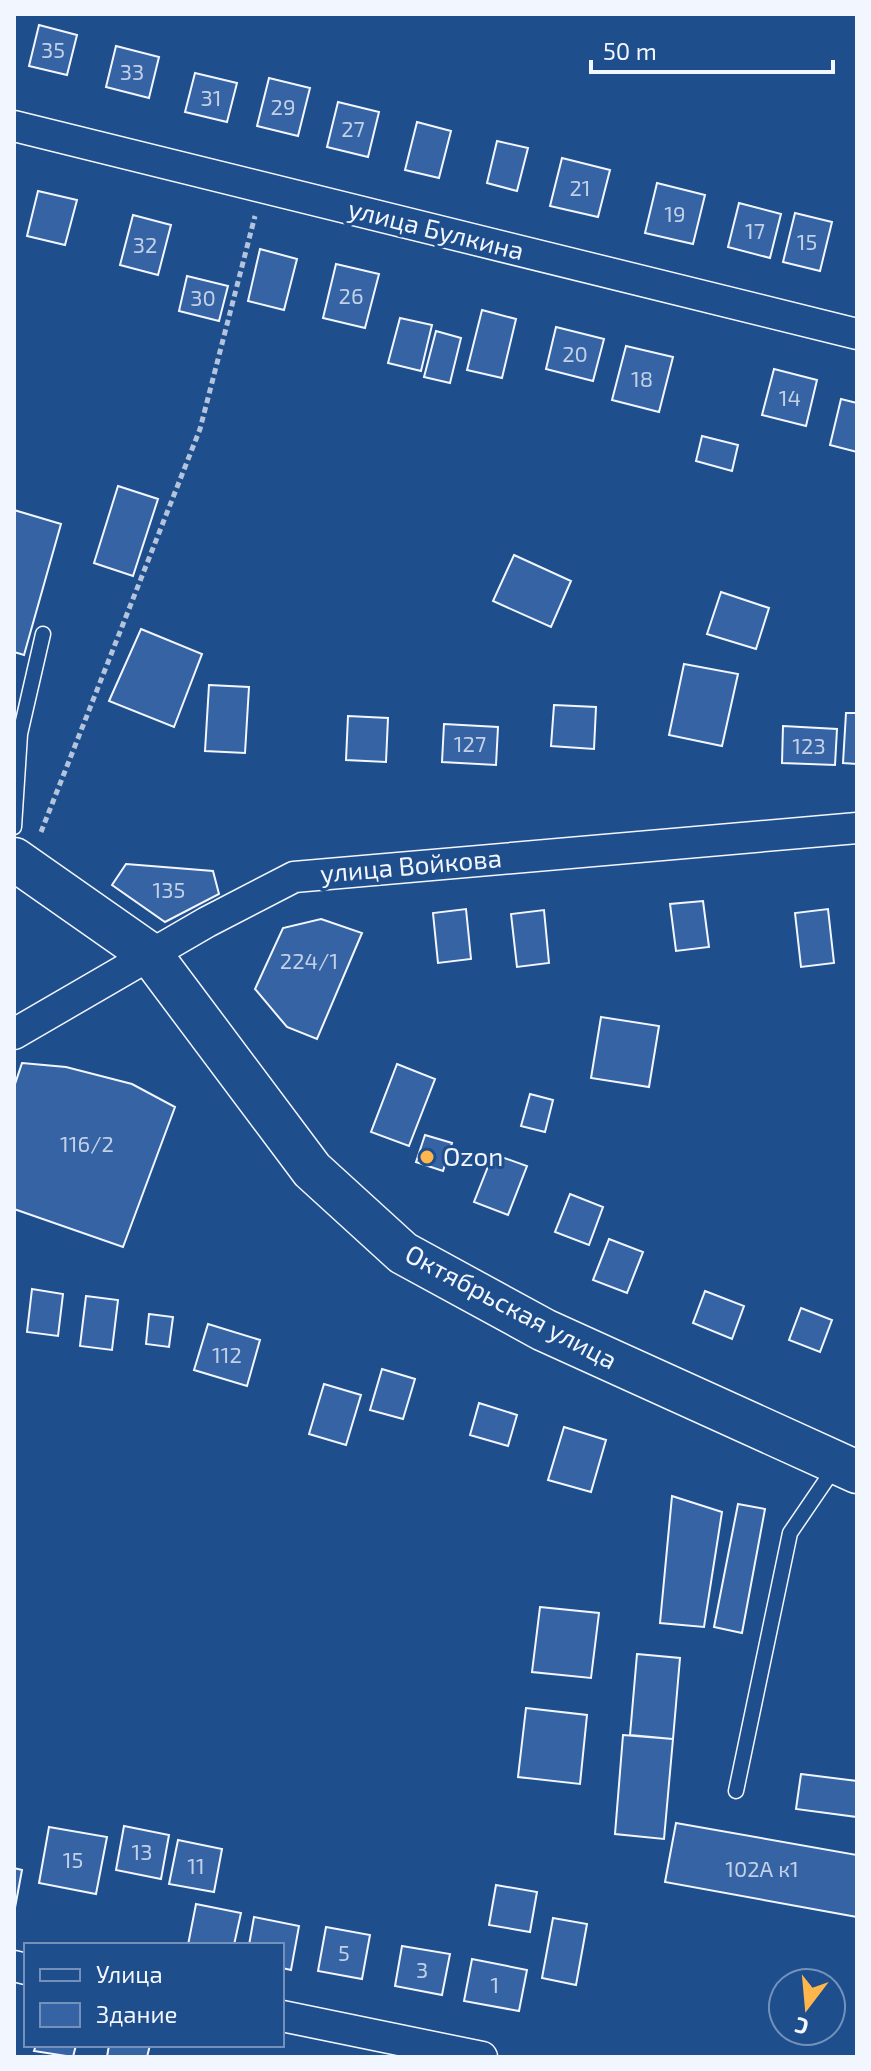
<svg xmlns="http://www.w3.org/2000/svg" width="871" height="2071" viewBox="0 0 871 2071" font-family="'Exo 2',sans-serif">
  <style>
    .building { fill: #3563a3; stroke: #f2f6ff; stroke-width: 2 }
    .lines { fill: none; stroke-linecap: round; stroke-linejoin: round }
    .service-casing { stroke: #f2f6ff; stroke-width: 17 }
    .minor-casing { stroke: #f2f6ff; stroke-width: 33 }
    .secondary-casing { stroke: #f2f6ff; stroke-width: 45 }
    .path { stroke: #b3c4dc; stroke-width: 5; stroke-dasharray: 6 4; stroke-linecap: butt }
    .service { stroke: #1f4e8c; stroke-width: 14 }
    .minor { stroke: #1f4e8c; stroke-width: 30 }
    .secondary { stroke: #1f4e8c; stroke-width: 42 }
    .poi-dot { fill: #ffb74d; stroke: #1f4e8c; stroke-width: 3 }
    .labels { text-anchor: middle; stroke-width: 6; stroke-linejoin: round; paint-order: stroke }
    .number-label { font-size: 22px; fill: #c3d1e8 }
    .street-label { font-size: 26px; fill: #f2f6ff; stroke: #1f4e8c }
    .poi-label { font-size: 26px; fill: #f2f6ff; stroke: #1f4e8c; text-anchor: start }
  </style>
  <rect width="100%" height="100%" fill="#1f4e8c"/>
  <!-- building -->
  <path class="building" d="M 39,25 L 77,35 L 67,75 L 29,66 Z
    M 116,46 L 159,57 L 149,98 L 106,87 Z
    M 195,73 L 237,83 L 227,122 L 185,112 Z
    M 269,78 L 310,88 L 298,136 L 257,126 Z
    M 338,102 L 379,112 L 368,157 L 327,147 Z
    M 417,122 L 451,131 L 439,178 L 405,170 Z
    M 497,141 L 528,148 L 517,191 L 487,183 Z
    M 562,158 L 610,170 L 598,217 L 550,206 Z
    M 657,183 L 705,195 L 693,244 L 645,233 Z
    M 38,191 L 77,200 L 65,245 L 27,236 Z
    M 739,203 L 781,214 L 770,258 L 728,247 Z
    M 795,213 L 832,222 L 820,271 L 783,262 Z
    M 133,215 L 171,225 L 158,275 L 120,265 Z
    M 260,249 L 297,259 L 284,310 L 248,301 Z
    M 336,264 L 379,274 L 365,328 L 323,318 Z
    M 187,276 L 228,286 L 219,321 L 179,311 Z
    M 482,310 L 516,319 L 502,378 L 467,370 Z
    M 400,318 L 432,325 L 421,371 L 388,363 Z
    M 556,327 L 604,339 L 593,381 L 546,369 Z
    M 436,331 L 461,338 L 450,383 L 424,377 Z
    M 626,346 L 673,357 L 659,412 L 612,400 Z
    M 774,369 L 817,380 L 806,426 L 762,415 Z
    M 841,399 L 857,403 L 857,452 L 830,445 Z
    M 702,436 L 738,445 L 732,471 L 696,461 Z
    M 118,486 L 158,499 L 133,576 L 94,563 Z
    M 14,510 L 61,524 L 24,655 L 14,652 Z
    M 514,555 L 571,581 L 551,627 L 493,601 Z
    M 721,592 L 769,608 L 756,649 L 707,634 Z
    M 141,629 L 202,654 L 174,727 L 109,701 Z
    M 684,664 L 738,674 L 722,746 L 669,735 Z
    M 209,685 L 249,687 L 245,753 L 205,751 Z
    M 554,705 L 596,707 L 594,749 L 551,746 Z
    M 846,713 L 857,713 L 857,764 L 843,763 Z
    M 348,716 L 388,718 L 386,762 L 346,760 Z
    M 444,724 L 498,727 L 496,765 L 442,762 Z
    M 783,726 L 837,729 L 835,765 L 782,763 Z
    M 126,864 L 213,871 L 219,894 L 165,922 L 112,885 Z
    M 703,901 L 709,947 L 676,951 L 670,904 Z
    M 466,909 L 471,959 L 438,963 L 433,913 Z
    M 828,909 L 834,963 L 801,967 L 795,913 Z
    M 544,910 L 549,963 L 517,967 L 511,914 Z
    M 321,919 L 362,933 L 317,1039 L 287,1027 L 255,989 L 283,928 Z
    M 601,1017 L 659,1026 L 649,1087 L 591,1078 Z
    M 22,1063 L 66,1067 L 132,1084 L 175,1107 L 123,1247 L 14,1209 L 14,1087 Z
    M 397,1064 L 435,1079 L 409,1146 L 371,1132 Z
    M 530,1094 L 553,1100 L 545,1132 L 521,1126 Z
    M 425,1135 L 452,1143 L 443,1171 L 416,1162 Z
    M 493,1154 L 527,1166 L 508,1215 L 474,1202 Z
    M 570,1194 L 603,1207 L 589,1245 L 555,1232 Z
    M 609,1239 L 643,1252 L 627,1293 L 593,1280 Z
    M 32,1289 L 63,1294 L 58,1336 L 27,1332 Z
    M 705,1291 L 744,1306 L 732,1339 L 693,1323 Z
    M 86,1296 L 118,1300 L 112,1350 L 80,1346 Z
    M 801,1308 L 832,1320 L 820,1352 L 789,1340 Z
    M 149,1314 L 173,1317 L 169,1347 L 146,1344 Z
    M 208,1324 L 260,1340 L 247,1386 L 194,1370 Z
    M 382,1369 L 415,1379 L 403,1419 L 370,1410 Z
    M 324,1384 L 361,1395 L 346,1445 L 309,1434 Z
    M 479,1403 L 517,1415 L 508,1446 L 470,1435 Z
    M 564,1427 L 606,1440 L 591,1492 L 548,1480 Z
    M 672,1496 L 722,1512 L 704,1627 L 660,1623 Z
    M 738,1504 L 765,1509 L 742,1633 L 714,1627 Z
    M 540,1607 L 599,1613 L 591,1678 L 532,1672 Z
    M 637,1654 L 680,1658 L 673,1739 L 630,1735 Z
    M 526,1708 L 587,1715 L 580,1784 L 518,1777 Z
    M 623,1735 L 673,1739 L 664,1839 L 615,1834 Z
    M 801,1774 L 857,1781 L 857,1817 L 796,1809 Z
    M 676,1823 L 857,1855 L 857,1917 L 665,1882 Z
    M 124,1826 L 169,1835 L 161,1879 L 116,1870 Z
    M 49,1827 L 107,1837 L 96,1894 L 39,1883 Z
    M 178,1840 L 222,1849 L 214,1892 L 169,1884 Z
    M 14,1868 L 22,1870 L 14,1913 Z
    M 496,1885 L 537,1892 L 530,1932 L 489,1925 Z
    M 196,1904 L 241,1913 L 234,1945 L 188,1945 Z
    M 254,1917 L 299,1926 L 291,1970 L 282,1968 L 282,1945 L 249,1945 Z
    M 553,1918 L 587,1924 L 576,1985 L 542,1978 Z
    M 326,1927 L 370,1935 L 362,1979 L 318,1971 Z
    M 402,1946 L 450,1954 L 442,1995 L 395,1986 Z
    M 472,1959 L 527,1970 L 519,2011 L 464,2001 Z
    M 36,2045 L 76,2045 L 73,2057 L 34,2051 Z
    M 109,2045 L 150,2045 L 147,2057 L 107,2057 Z"/>
  <g class="lines">
    <defs>
      <path id="service" d="M 14,827 L 20,734 L 43,634
        M 736,1791 L 790,1533 L 835,1467"/>
      <path id="minor" d="M 14,126 L 857,334
        M 14,1034 L 207,922 L 294,877 L 857,828
        M 14,1966 L 26,1969
        M 282,2016 L 482,2057"/>
      <path id="secondary" d="M 14,859 L 151,955 L 312,1170 L 403,1253 L 544,1330 L 857,1472"/>
    </defs>
    <!-- service casing -->
    <use href="#service" class="service-casing"/>
    <!-- minor casing -->
    <use href="#minor" class="minor-casing"/>
    <!-- secondary casing -->
    <use href="#secondary" class="secondary-casing"/>
    <!-- path -->
    <path class="path" d="M 41,832 L 200,429 L 255,216"/>
    <!-- service -->
    <use href="#service" class="service"/>
    <!-- minor -->
    <use href="#minor" class="minor"/>
    <!-- secondary -->
    <use href="#secondary" class="secondary"/>
  </g>
  <!-- markers -->
  <circle class="poi-dot" cx="427" cy="1157" r="8"/>
  <g class="labels">
    <!-- number labels -->
    <g class="number-label">
      <text x="53" y="58">35</text>
      <text x="132" y="80">33</text>
      <text x="211" y="106">31</text>
      <text x="283" y="115">29</text>
      <text x="353" y="137">27</text>
      <text x="580" y="196">21</text>
      <text x="675" y="222">19</text>
      <text x="755" y="239">17</text>
      <text x="807" y="250">15</text>
      <text x="145" y="253">32</text>
      <text x="351" y="304">26</text>
      <text x="203" y="306">30</text>
      <text x="575" y="362">20</text>
      <text x="642" y="387">18</text>
      <text x="790" y="406">14</text>
      <text x="470" y="752">127</text>
      <text x="809" y="754">123</text>
      <text x="169" y="898">135</text>
      <text x="309" y="969">224/1</text>
      <text x="87" y="1152">116/2</text>
      <text x="227" y="1363">112</text>
      <text x="142" y="1860">13</text>
      <text x="73" y="1868">15</text>
      <text x="196" y="1874">11</text>
      <text x="762" y="1877">102А к1</text>
      <text x="344" y="1961">5</text>
      <text x="422" y="1978">3</text>
      <text x="495" y="1993">1</text>
    </g>
    <!-- street labels -->
    <g class="street-label">
      <text transform="translate(436 230) rotate(14)" y="9">улица Булкина</text>
      <text transform="translate(411 866) rotate(-5)" y="9">улица Войкова</text>
      <text transform="translate(511 1307) rotate(28)" y="9">Октябрьская улица</text>
    </g>
    <!-- poi labels -->
    <g class="poi-label">
      <text x="443" y="1166">Ozon</text>
    </g>
  </g>
  <!-- border -->
  <rect width="871" height="2071" fill="none" stroke="#f2f6ff" stroke-width="32"/>
  <!-- legend -->
  <rect x="24" y="1943" width="260" height="104" fill="#1f4e8c" stroke="#7391ba" stroke-width="2"/>
  <rect x="40" y="1969" width="40" height="12" fill="#1f4e8c" stroke="#7391ba" stroke-width="2"/>
  <text x="96" y="1983" font-size="24" fill="#f2f6ff">Улица</text>
  <rect x="40" y="2003" width="40" height="24" fill="#3563a3" stroke="#7391ba" stroke-width="2"/>
  <text x="96" y="2023" font-size="24" fill="#f2f6ff">Здание</text>
  <!-- north arrow -->
  <g transform="translate(807 2007) rotate(196)"><circle r="38" fill="#1f4e8c" stroke="#7391ba" stroke-width="2"/>
  <path d="M0-6L14 30L0 20L-14 30Z" fill="#ffb74d"/>
  <text y="-12" font-size="22" font-weight="bold" text-anchor="middle" fill="#f2f6ff">С</text>
  </g>
  <!-- scale -->
  <path d="M591 60v12h242v-12" fill="none" stroke="#f2f6ff" stroke-width="4"/>
  <text x="603" y="60" font-size="24" fill="#f2f6ff" stroke="#1f4e8c" stroke-width="6" paint-order="stroke">50 m</text>
</svg>
